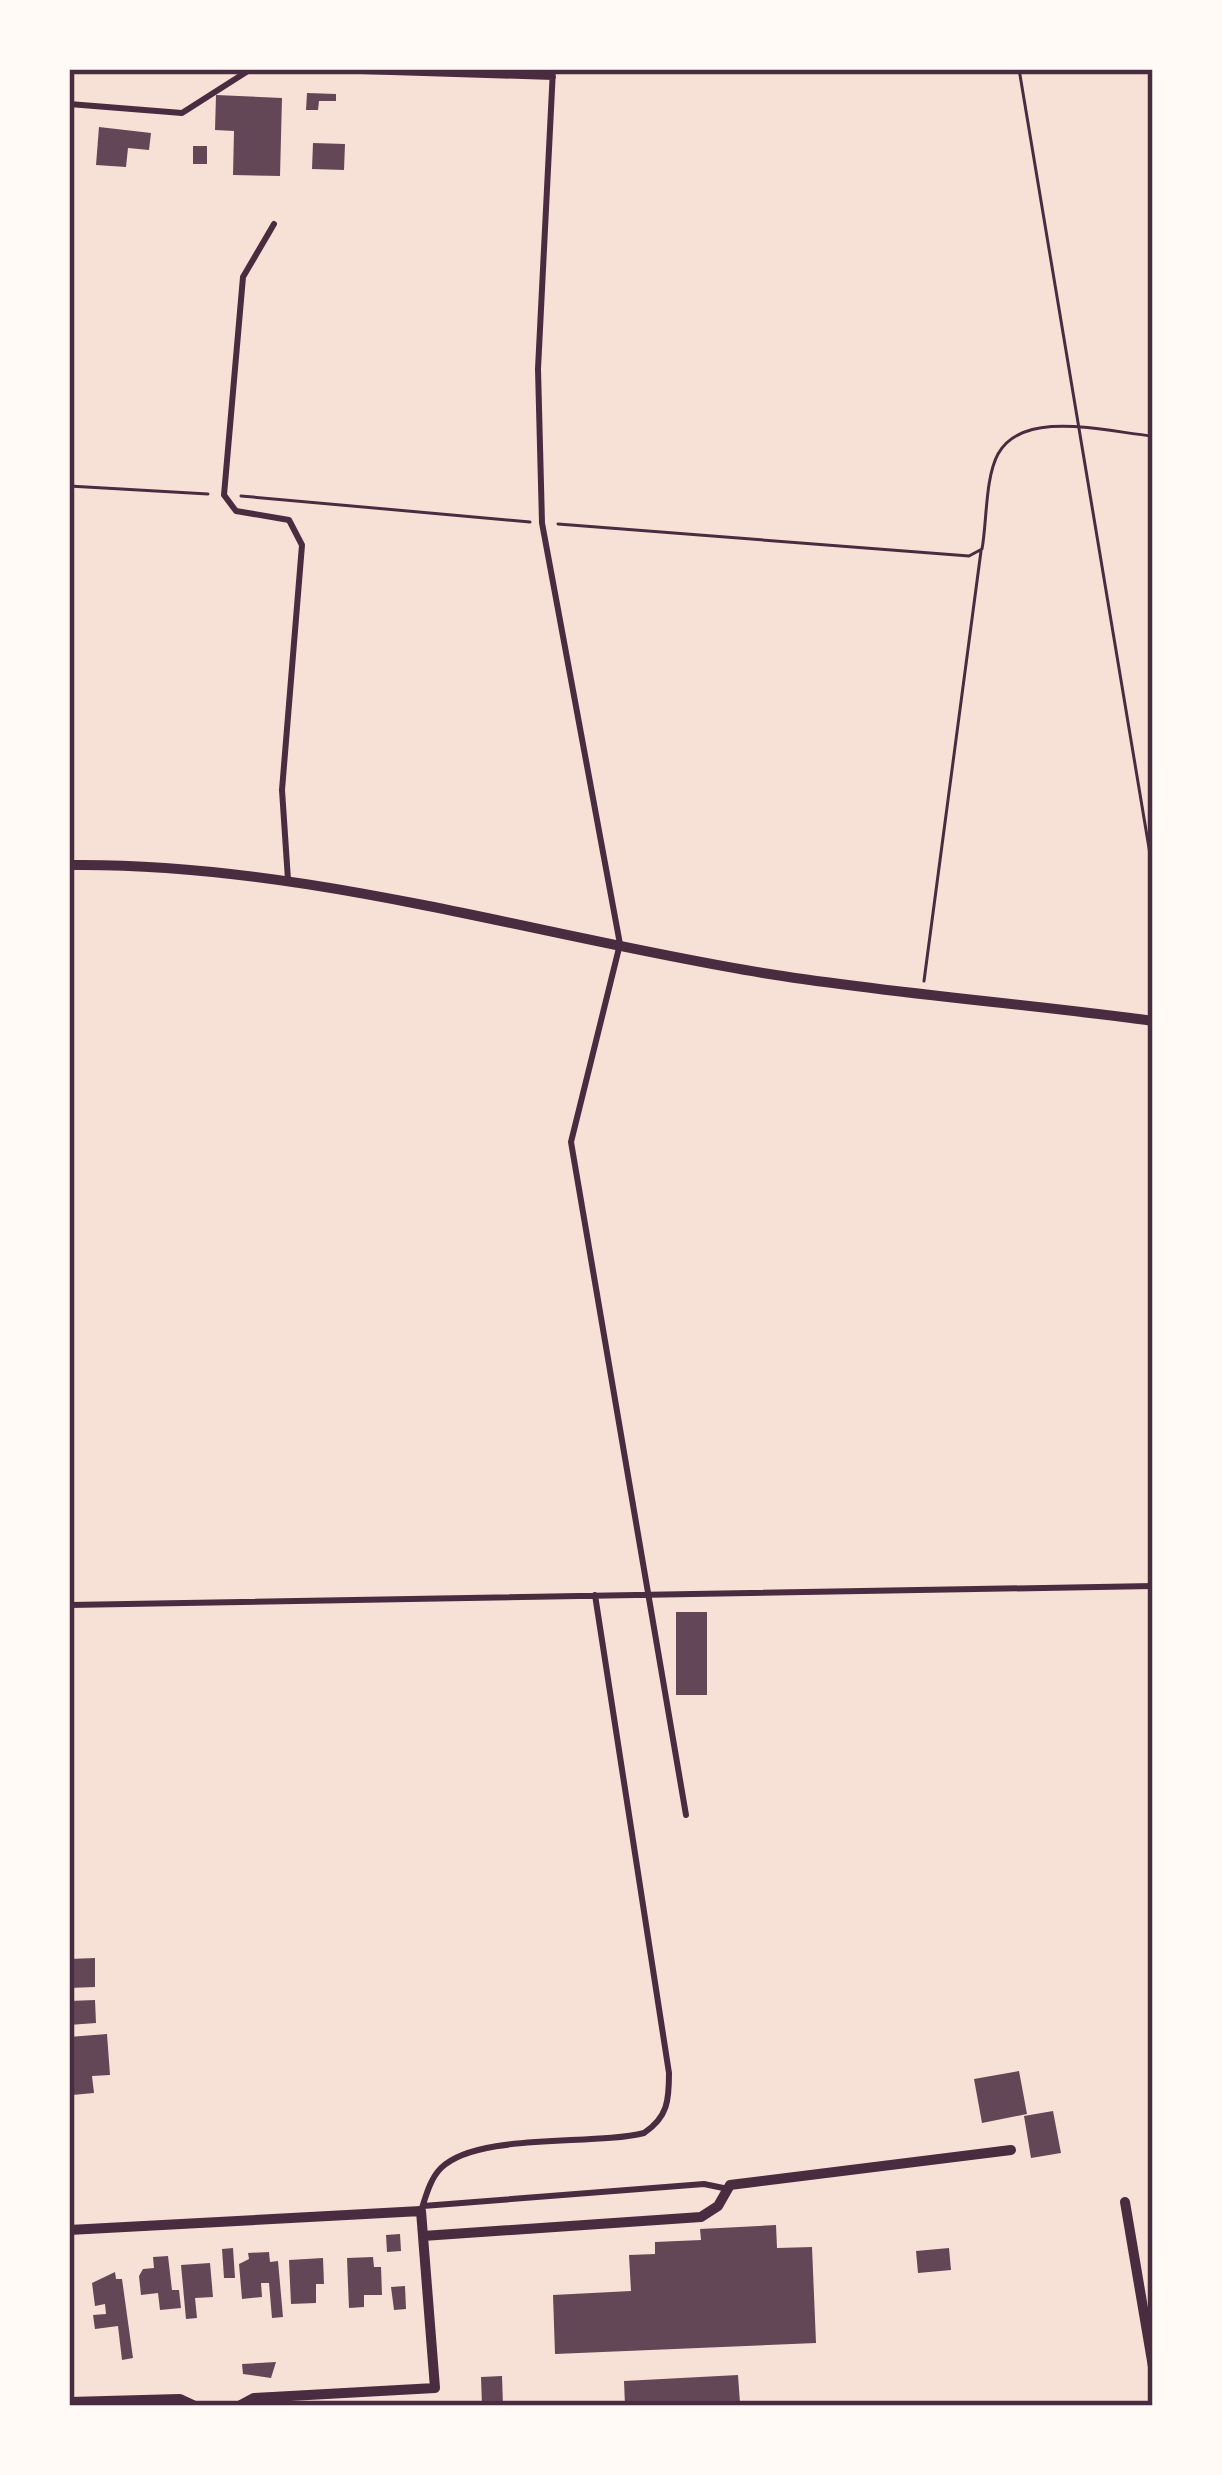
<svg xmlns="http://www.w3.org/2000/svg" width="1222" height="2475" viewBox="0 0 1222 2475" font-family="'Varela Round',sans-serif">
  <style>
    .building { fill: #644757 }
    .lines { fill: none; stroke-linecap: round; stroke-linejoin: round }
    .path { stroke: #4a2c40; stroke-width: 3 }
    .service { stroke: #4a2c40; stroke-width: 6 }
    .minor { stroke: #4a2c40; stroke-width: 10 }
    .neatline { fill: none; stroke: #4a2c40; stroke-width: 4.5 }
  </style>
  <rect width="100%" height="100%" fill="#f7e1d7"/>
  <!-- building -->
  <path class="building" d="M 307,93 L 336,94 L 336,101 L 319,101 L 318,110 L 306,110 Z
    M 216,95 L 282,98 L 280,176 L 233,175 L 234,131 L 215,130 Z
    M 99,127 L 151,133 L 149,150 L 128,148 L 126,167 L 96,165 Z
    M 313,143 L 345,144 L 344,170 L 312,169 Z
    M 193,146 L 207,146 L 207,164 L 193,164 Z
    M 676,1612 L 707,1612 L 707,1695 L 676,1695 Z
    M 95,1958 L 95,1987 L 69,1988 L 69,1959 Z
    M 95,2000 L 96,2023 L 69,2025 L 69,2001 Z
    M 107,2034 L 110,2075 L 92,2076 L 94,2093 L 72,2095 L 69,2037 Z
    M 1019,2071 L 1027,2114 L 982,2123 L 974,2079 Z
    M 1053,2111 L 1061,2153 L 1031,2158 L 1024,2116 Z
    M 776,2225 L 777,2248 L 812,2247 L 816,2343 L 555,2354 L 553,2295 L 631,2291 L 629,2255 L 655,2254 L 655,2242 L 701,2240 L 700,2229 Z
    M 400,2234 L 401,2251 L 387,2252 L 386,2235 Z
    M 233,2248 L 235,2278 L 224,2278 L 222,2249 Z
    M 949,2248 L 951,2270 L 918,2273 L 916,2251 Z
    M 269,2252 L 270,2262 L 278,2261 L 283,2317 L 272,2318 L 269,2283 L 261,2283 L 262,2297 L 242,2299 L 239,2264 L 249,2259 L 248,2253 Z
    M 168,2256 L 172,2290 L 179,2290 L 181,2308 L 160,2310 L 158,2293 L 141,2295 L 139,2276 L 143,2269 L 154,2268 L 153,2257 Z
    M 373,2257 L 374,2267 L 381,2267 L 382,2295 L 364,2295 L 364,2307 L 349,2308 L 347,2258 Z
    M 323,2258 L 324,2284 L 316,2284 L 316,2303 L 291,2304 L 289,2260 Z
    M 210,2263 L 213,2297 L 195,2298 L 197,2318 L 186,2319 L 181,2265 Z
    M 115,2272 L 116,2279 L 122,2279 L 133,2358 L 122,2360 L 118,2326 L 95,2329 L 93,2315 L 106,2314 L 105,2304 L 95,2306 L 92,2283 Z
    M 405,2286 L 406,2309 L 394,2310 L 391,2287 Z
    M 276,2362 L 271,2378 L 243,2374 L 242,2364 Z
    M 738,2375 L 740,2403 L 625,2406 L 624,2381 Z
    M 502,2376 L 503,2406 L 482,2406 L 481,2377 Z"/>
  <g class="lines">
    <!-- path -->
    <path class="path" d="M 1019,69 L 1153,872
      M 69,486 L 208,494
      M 241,496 L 530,522
      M 558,524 L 969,556 L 982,549 C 987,522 985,478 998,454 C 1024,407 1111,433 1153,436
      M 924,981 L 981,551"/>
    <!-- service -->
    <path class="service" d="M 297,69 L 553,77
      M 553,69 L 538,369 L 542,523 L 620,944 L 571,1142 L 686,1815
      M 69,104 L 182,113 L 251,69
      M 274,224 L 243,277 L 224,495 L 236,511 L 289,520 L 302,545 L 282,790 L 288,880
      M 69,1605 L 1153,1586
      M 423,2206 L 704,2184 L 728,2189
      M 421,2211 C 426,2196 430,2179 441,2168 C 478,2132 593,2146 644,2133 C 668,2117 669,2100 669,2073 L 595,1595"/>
    <!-- minor -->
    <path class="minor" d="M 69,865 C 302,862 536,936 763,973 C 892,994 1023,1003 1153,1021
      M 1125,2202 L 1153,2367
      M 69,2230 L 421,2211 L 435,2388 L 254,2398 L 239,2406
      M 423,2236 L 701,2217 L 718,2206 L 730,2185 L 1011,2150
      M 69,2402 L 180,2399 L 195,2406"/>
  </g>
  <!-- border -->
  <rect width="1222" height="2475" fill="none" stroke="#fffaf5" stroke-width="144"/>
  <rect x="72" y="72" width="1078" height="2331" class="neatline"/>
</svg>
